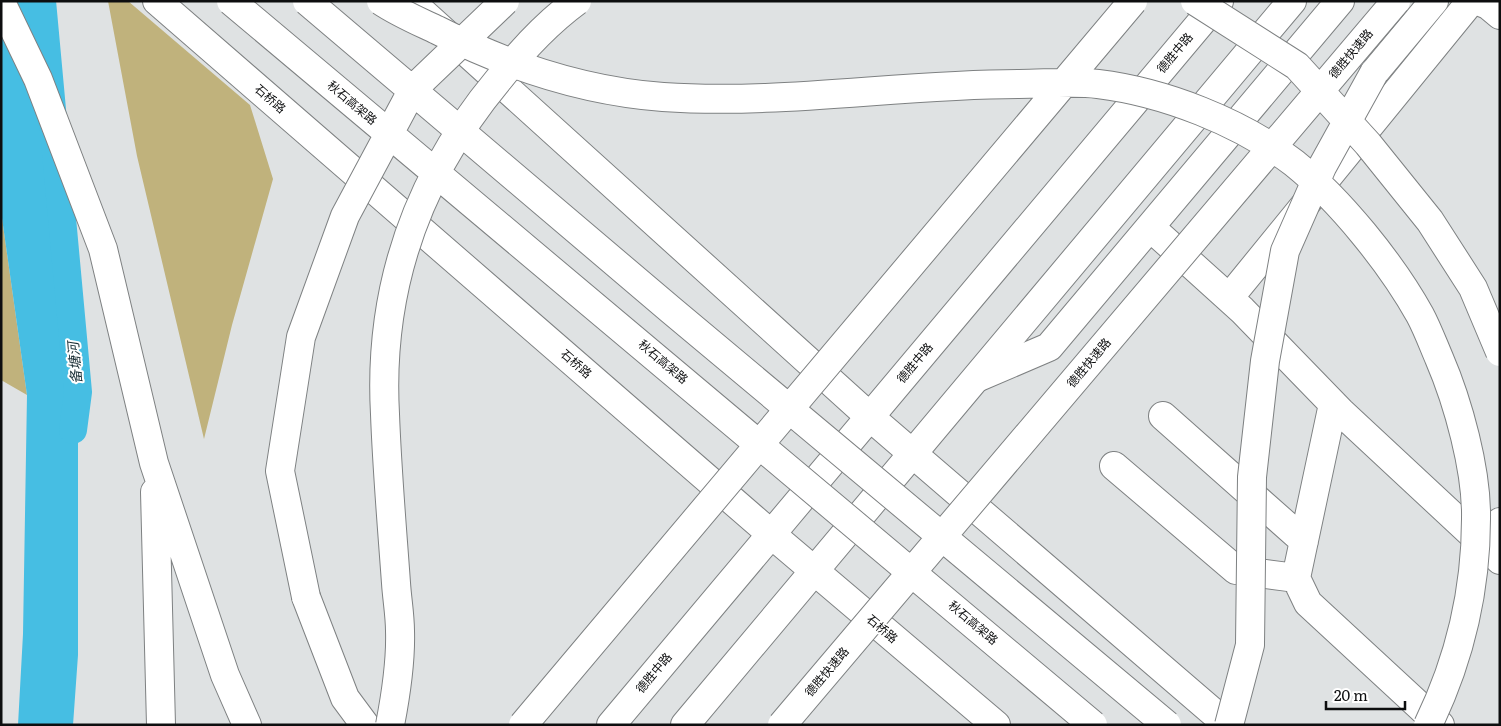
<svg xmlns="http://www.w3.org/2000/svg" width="1501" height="726" viewBox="0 0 1501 726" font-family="Literata,'Noto Sans SC',serif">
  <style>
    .green { fill: #c0b27c }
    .water { fill: #46bee3 }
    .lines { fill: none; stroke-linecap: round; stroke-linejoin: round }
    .canal { stroke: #46bee3; stroke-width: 28 }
    .minor-casing { stroke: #7e8182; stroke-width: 30 }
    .major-casing { stroke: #7e8182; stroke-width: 30 }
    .highway-casing { stroke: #7e8182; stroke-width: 30 }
    .minor { stroke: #fff; stroke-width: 28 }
    .major { stroke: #fff; stroke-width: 28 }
    .highway { stroke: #fff; stroke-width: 28 }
    .highway-bridge-casing { stroke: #7e8182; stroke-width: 30; stroke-linecap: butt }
    .highway-bridge { stroke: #fff; stroke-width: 28 }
    .labels { text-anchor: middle; stroke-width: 4; stroke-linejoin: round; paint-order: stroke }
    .street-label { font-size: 12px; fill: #0d0e0f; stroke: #fff }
    .water-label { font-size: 14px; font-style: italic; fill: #1c3138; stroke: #fff }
  </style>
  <rect width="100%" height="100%" fill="#dfe2e3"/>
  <!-- green -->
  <path class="green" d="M 108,1 L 128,1 L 250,105 L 273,179 L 232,325 L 204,439 L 137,156 Z
    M 1,211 L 27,395 L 1,380 Z"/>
  <!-- water -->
  <path class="water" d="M 1,1 L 46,1 L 48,67 L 78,392 L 78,655 L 73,725 L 18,725 L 23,634 L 27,395 L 1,211 Z"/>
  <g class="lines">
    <!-- canal -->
    <path class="canal" d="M 42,1 L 78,392 L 73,430"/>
    <defs>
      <path id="minor" d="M 1478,1 L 1488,5 L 1500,15
        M 1150,227 L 1242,310 L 1341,412 L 1500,560
        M 1229,298 L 1471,1
        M 979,377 L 1049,347 L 1340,1
        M 1333,404 L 1296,578 L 1308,603 L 1440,725
        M 1163,416 L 1304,541
        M 1114,466 L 1236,570 L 1296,578
        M 1482,543 L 1500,522"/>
      <path id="major" d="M 157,1 L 771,534 L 996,725
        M 410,1 L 870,417 L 1228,725
        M 611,725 L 1219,1
        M 685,725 L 1292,1"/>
      <path id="highway" d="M 1,2 L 38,79 L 103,249 L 154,463 L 225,675 L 247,725
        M 1374,73 L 1434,1
        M 155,492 L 161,725
        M 306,597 L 345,698 L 365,725"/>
    </defs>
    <!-- minor casing -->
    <use href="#minor" class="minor-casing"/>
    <!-- major casing -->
    <use href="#major" class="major-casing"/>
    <!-- highway casing -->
    <use href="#highway" class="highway-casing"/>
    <!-- minor -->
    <use href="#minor" class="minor"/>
    <!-- major -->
    <use href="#major" class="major"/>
    <!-- highway -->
    <use href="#highway" class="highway"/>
    <defs>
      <path id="highway-bridge" d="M 231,1 L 1093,725
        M 307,1 L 671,310 L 1167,725
        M 381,1 C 399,13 418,21 437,30 C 508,66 583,91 663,97 C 781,105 900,84 1019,84 C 1044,84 1072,81 1098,84 C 1164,92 1241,122 1294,163 C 1340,200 1391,263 1420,315 C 1427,328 1433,344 1439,358 C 1458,402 1477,470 1476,519 C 1476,590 1459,661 1428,725
        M 1195,1 L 1297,66 L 1368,144 L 1430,221 L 1473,288 L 1500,352
        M 306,597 L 280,471 L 301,337 L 345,216 L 413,89 L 505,1
        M 390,725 C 396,694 401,662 400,631 C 400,615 397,599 396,583 C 392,527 387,470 385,414 C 378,287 418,176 499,79 C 522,50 547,23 577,1
        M 523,725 L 1133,1
        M 782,725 L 1396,1
        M 1229,725 L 1250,645 L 1252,477 L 1265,361 L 1285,251 L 1322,167 L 1374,73"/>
    </defs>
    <!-- highway-bridge casing -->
    <use href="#highway-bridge" class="highway-bridge-casing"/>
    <!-- highway-bridge -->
    <use href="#highway-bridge" class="highway-bridge"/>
  </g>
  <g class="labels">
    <!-- street labels -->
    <g class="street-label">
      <text transform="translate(1175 53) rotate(-50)" y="4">德胜中路</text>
      <text transform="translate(1351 54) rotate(-50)" y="4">德胜快速路</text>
      <text transform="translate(270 99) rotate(41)" y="4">石桥路</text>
      <text transform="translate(352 103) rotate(40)" y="4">秋石高架路</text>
      <text transform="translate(663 362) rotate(40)" y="4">秋石高架路</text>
      <text transform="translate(915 363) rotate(-50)" y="4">德胜中路</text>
      <text transform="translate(1089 363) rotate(-50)" y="4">德胜快速路</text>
      <text transform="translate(576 364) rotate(41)" y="4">石桥路</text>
      <text transform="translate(973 623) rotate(40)" y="4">秋石高架路</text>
      <text transform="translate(882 629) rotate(40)" y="4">石桥路</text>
      <text transform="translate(827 672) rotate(-50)" y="4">德胜快速路</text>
      <text transform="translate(654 673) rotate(-50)" y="4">德胜中路</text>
    </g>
    <!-- water labels -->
    <g class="water-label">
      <text transform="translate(75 363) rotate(-95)" y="5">备塘河</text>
    </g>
  </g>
  <!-- border -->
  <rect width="1501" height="726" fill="none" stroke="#0d0e0f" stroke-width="5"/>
  <!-- scale -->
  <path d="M1326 701v8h79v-8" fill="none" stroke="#0d0e0f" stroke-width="2.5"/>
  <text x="1334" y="701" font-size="15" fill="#0d0e0f" stroke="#ffffff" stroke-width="4" paint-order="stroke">20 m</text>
</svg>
